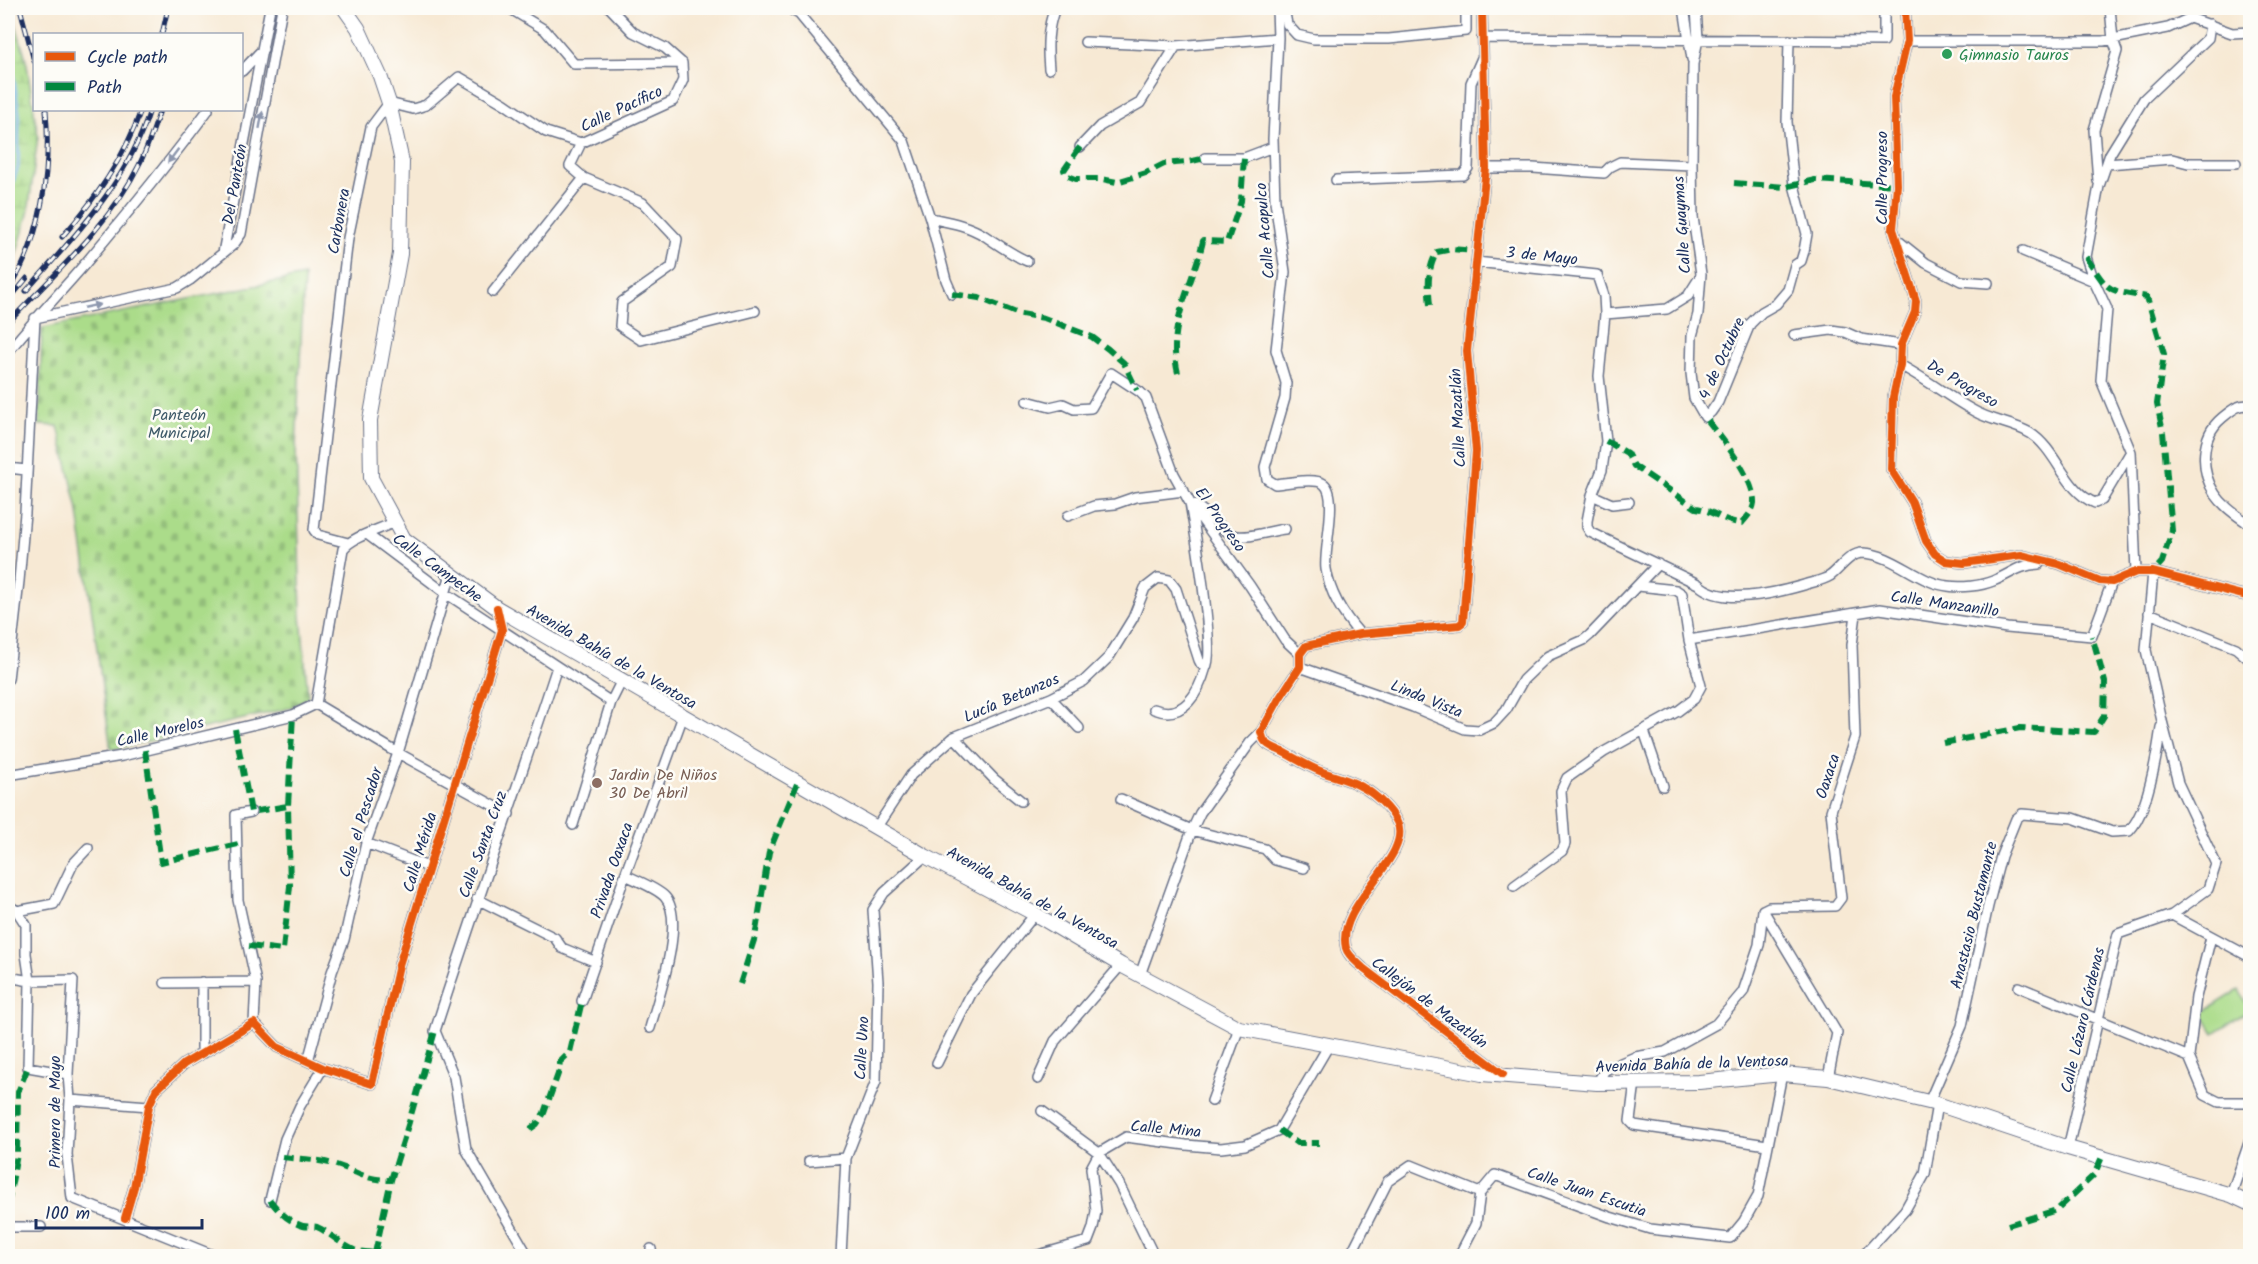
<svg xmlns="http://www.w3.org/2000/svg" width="2258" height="1264" viewBox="0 0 2258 1264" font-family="Kalam,sans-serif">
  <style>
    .wetland { fill: url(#wetland-marsh); stroke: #638674; stroke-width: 1.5 }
    .cemetery { fill: url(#cemetery-stones); stroke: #638674; stroke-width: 1.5 }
    .pitch { fill: #abdc8a; stroke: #638674; stroke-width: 1.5 }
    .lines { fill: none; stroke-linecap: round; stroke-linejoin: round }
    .stream { stroke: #83b6f0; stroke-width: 3 }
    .street-casing { stroke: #687087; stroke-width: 12 }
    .secondary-casing { stroke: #687087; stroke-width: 16 }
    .street { stroke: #fff; stroke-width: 9 }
    .secondary { stroke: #fff; stroke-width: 14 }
    .rail-casing { stroke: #1b2f5e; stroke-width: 5 }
    .rail { stroke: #fdfcf7; stroke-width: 3; stroke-dasharray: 9; stroke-linecap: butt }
    .quiet { stroke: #00873e; stroke-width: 6; stroke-dasharray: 12 6; stroke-linecap: butt }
    .cycleway-casing { stroke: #fdfcf7; stroke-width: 11 }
    .cycleway { stroke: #e8590c; stroke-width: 8 }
    .oneway { fill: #8d97ae }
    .leisure-dot { fill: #2e9e5b; stroke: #fdfcf7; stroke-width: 2 }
    .education-dot { fill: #8d6e63; stroke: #fdfcf7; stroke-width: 2 }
    .labels { text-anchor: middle; stroke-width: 5; stroke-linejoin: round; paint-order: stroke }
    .leisure-label { font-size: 16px; fill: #27864d; stroke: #fdfcf7; text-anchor: start }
    .street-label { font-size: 16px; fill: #1b2f5e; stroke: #fdfcf7 }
    .park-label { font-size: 16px; fill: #3f5a69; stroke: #fdfcf7 }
    .education-label { font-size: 16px; fill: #785e54; stroke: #fdfcf7; text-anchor: start }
  </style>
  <defs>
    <pattern id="wetland-marsh" width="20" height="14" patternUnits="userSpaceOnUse" patternTransform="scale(1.5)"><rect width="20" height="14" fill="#abdc8a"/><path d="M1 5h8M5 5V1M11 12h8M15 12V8" fill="none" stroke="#93bd7a"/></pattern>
    <pattern id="cemetery-stones" width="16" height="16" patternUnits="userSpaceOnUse" patternTransform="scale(1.5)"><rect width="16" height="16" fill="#abdc8a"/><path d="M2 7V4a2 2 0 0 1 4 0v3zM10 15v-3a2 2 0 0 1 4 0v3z" fill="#93bd7a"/></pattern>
  </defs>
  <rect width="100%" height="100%" fill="#fdfcf7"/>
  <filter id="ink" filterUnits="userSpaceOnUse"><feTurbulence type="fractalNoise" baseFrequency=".0167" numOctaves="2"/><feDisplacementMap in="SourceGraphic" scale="12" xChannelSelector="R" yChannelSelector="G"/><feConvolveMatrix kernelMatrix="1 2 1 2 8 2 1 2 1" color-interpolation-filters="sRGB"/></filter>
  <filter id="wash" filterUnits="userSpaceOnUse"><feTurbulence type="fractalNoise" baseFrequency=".008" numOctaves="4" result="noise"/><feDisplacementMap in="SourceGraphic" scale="24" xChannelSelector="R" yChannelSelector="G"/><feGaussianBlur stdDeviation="1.35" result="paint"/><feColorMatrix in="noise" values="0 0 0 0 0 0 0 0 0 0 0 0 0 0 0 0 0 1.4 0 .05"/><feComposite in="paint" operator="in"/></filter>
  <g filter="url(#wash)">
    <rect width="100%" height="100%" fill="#f7e9d4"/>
    <!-- wetland -->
    <path class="wetland" d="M 8,8 L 11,8 L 26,59 L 38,136 L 28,214 L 8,283 Z"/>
    <!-- cemetery -->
    <path class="cemetery" d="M 304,276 L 296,447 L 301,616 L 308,697 L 290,708 L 111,750 L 77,505 L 58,426 L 39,425 L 42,328 Z"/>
    <!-- pitch -->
    <path class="pitch" d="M 2239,990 L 2250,1010 L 2214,1033 L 2202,1013 Z"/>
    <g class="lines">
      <!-- stream -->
      <path class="stream" d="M 8,38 L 19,114 L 18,167 L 8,197"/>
    </g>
  </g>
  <g filter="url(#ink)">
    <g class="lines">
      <defs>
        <path id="street" d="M 509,8 L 545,30 L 574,64 L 682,63 L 683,80 L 673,101 L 581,143 L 570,166 L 584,178 L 643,203 L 677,239 L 672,267 L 622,302 L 620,326 L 641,340 L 755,311
          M 610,8 L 633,32 L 665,48 L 682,63
          M 788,8 L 799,14 L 904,141 L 930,218 L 946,280 L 952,294
          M 1277,8 L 1278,38 L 1273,139 L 1275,201 L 1285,272 L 1276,350 L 1286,383 L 1285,398 L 1265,467 L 1267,479 L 1275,484 C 1286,483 1316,477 1324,484 C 1339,496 1323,551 1326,569 C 1330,594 1343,615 1360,634
          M 1284,8 L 1287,24 L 1297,35 L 1314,39 L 1389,39 L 1466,31 L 1466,8
          M 1482,8 L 1486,168 L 1467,351 L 1476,451 L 1463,622 L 1459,625 L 1360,634 L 1306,646 L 1300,654 L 1300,667 L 1279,699 L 1261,732 C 1262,734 1263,739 1264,740 C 1267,746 1277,749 1283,752 C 1295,758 1307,766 1320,771 C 1334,777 1349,779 1362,787 C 1375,794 1391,809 1397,822 C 1414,856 1335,905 1346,948 C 1348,956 1358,963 1364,969 L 1503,1074
          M 1684,8 L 1692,59
          M 1696,8 L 1698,39 L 1693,64 L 1692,165 L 1693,217 L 1701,274 L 1698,314 L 1692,336 L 1691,373 L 1694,398 L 1705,417 L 1711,412 L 1718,402 L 1750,324 L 1762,312 L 1776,304 L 1788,290 L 1795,265 L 1801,261 L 1804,251 L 1807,234 L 1794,185 L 1787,122 L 1789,40
          M 1905,8 L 1907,41 L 1894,97 L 1897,185 L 1893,229 L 1916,301 L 1915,312 L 1901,345 L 1900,365 L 1893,397 L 1891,469 L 1912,502 L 1926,541 L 1935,554 L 1946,561 L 1964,563 L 2021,555 L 2059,564 L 2100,581 L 2112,582 L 2136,572 L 2153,572 L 2250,597
          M 1482,38 L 1884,41 L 1884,8
          M 1907,41 L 2103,41 L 2168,28 L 2190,18 L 2232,33 L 2250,32
          M 1085,42 L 1176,46 L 1278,38
          M 1049,69 C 1047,47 1047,28 1055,8
          M 242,71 L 263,49
          M 1080,147 L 1100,126 L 1140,103 L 1176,46
          M 1205,158 L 1244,158 L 1273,147
          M 2107,164 L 2172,159 L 2188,163 L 2236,163
          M 1486,168 L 1533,168 L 1604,173 L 1610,167 L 1620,162 L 1692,165
          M 1336,180 L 1463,175 L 1468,168 L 1471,83 L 1482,58
          M 2098,181 L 2094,130 L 2117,51 L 2113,40 L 2110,8
          M 930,218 C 949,222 968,225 985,236 C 999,245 1011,254 1027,261
          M 1896,239 L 1926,263 L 1961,281 L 1988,283
          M 2023,251 L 2094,281
          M 223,253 L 270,8
          M 1476,262 L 1597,275 L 1604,296 L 1605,314 L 1667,309 L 1688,296 L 1700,277
          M 493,292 L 584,178
          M 1605,314 L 1599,376 L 1606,441 L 1602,470 L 1592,495 L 1587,521 L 1587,527 L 1590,532 L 1698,584 C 1721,607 1776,593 1804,585 C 1812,582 1822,581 1830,576 C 1840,569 1849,553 1863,553 C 1894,554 1918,583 1948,586 C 1961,588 1981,586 1993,581 C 2011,574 2018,565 2039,564
          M 35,318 L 177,288 L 190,280 L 234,244 L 241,234 L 282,8
          M 1794,335 L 1831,330 L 1845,332 L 1861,339 L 1901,345
          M 8,352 C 32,322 59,294 84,265 C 127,214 169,163 208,110
          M 1900,365 C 1926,379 1949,397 1974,411 C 1991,421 2013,423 2030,433 C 2057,450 2065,491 2095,503 L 2102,500 L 2130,453
          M 1027,401 L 1050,407 L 1063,404 L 1074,409 L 1091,408 L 1111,373 L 1140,392 L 1146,398 L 1174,474 L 1190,503 L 1250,586 L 1285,640 L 1300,654
          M 8,468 L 26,470
          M 1592,495 L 1612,504 L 1629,502
          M 1195,505 C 1209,514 1216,524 1229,533 C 1240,542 1271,530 1285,529
          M 1068,516 L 1094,506 L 1115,504 L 1135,497 L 1184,491
          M 2246,522 C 2235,514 2223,506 2215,494 C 2200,471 2200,436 2222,418 C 2232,410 2238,404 2250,405
          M 368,535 L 444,592 L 611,702
          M 348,543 L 318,535 L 314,530 L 348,238 L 371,127 L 389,103 L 413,109 L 426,105 L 459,77 L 505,104 L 546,132 L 581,143
          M 2136,572 L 2131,452 L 2101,380 L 2107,309 L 2094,281 L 2086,257 L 2099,186 L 2110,154 L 2144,99 L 2208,38 L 2210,24
          M 2149,613 L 2236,648 L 2250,660
          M 1689,640 L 1880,609 L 2007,628 L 2092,636 L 2112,582
          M 1300,667 L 1413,707 L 1465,729 L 1479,730 L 1494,723 L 1506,710 L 1523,680 L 1548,656 L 1584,640 L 1590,635 L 1658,564
          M 8,679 L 19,581 L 25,513 L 35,318
          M 1051,698 L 1079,728
          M 316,704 L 398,753 L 509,814
          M 316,704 L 343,549 C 353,536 379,530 395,522
          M 1154,709 C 1184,721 1199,692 1206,667
          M 1644,731 L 1663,786
          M 954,737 L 994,779 L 1021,801
          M 8,775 L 122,756 L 293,715 L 316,704
          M 1121,799 L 1192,830 L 1265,849 L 1275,860 L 1304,868
          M 251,812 L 236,815 L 238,900 L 256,982 L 254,1023
          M 573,825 L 611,702 L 622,680
          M 876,828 L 911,775 L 954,737 L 1051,698 L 1084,681 L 1109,657 L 1133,618 L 1145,588 L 1158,578 L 1169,580 L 1176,589 L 1199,660 L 1201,664 L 1206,667 C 1216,654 1194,526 1190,503
          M 366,843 L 428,867
          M 625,875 C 636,880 658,889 665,897 C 686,920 658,999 650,1028
          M 1514,886 L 1562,851 L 1565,844 L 1561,791 L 1567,778 L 1604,752 L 1678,711 L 1694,699 L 1701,686 L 1689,640 L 1682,594 L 1676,590 L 1638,586
          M 477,899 L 555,938 L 562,948 L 596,962
          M 8,905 L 17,911 L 26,925 L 26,954 L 30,981 L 28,1067 L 68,1074
          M 1763,910 L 1769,907 L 1835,906 L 1841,898 L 1831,811 L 1855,737 L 1852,645 L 1856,614
          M 1763,910 L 1837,1033 L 1828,1078
          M 17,911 L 54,904 L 73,864 L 88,848
          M 2172,915 L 2250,957
          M 1140,975 L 1192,830 L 1200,813 L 1250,743 L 1261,732
          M 8,977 L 30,981 L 73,980 L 68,1074 L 70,1100 L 67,1155 L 72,1198 L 215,1256
          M 202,982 L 202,1048 L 204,1053
          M 165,983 L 256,982
          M 2019,987 L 2189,1057 L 2205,1095 L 2219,1102 L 2250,1102
          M 582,1001 L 625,875 L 683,716
          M 2189,1057 L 2196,997 L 2211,937
          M 308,1061 L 332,972 L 344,940 L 366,843 L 398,753 L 451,574
          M 937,1063 L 971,994 L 1035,914
          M 1038,1079 L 1055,1041 L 1121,965
          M 1635,1082 L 1630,1121 L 1634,1125 L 1767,1145
          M 1597,1083 L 1605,1070 L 1635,1057 L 1665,1052 L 1716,1024 L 1743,992 L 1759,945 L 1763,910
          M 70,1100 L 149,1106
          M 1212,1101 L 1239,1028
          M 1929,1102 L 1962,1026 L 1988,906 L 2001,856 L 2016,819 L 2022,814 L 2073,818 L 2112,832 L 2129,831 C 2148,812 2157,755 2161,727
          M 1042,1111 L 1099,1153 L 1119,1184 L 1154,1256
          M 2068,1148 L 2118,934 L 2172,915 L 2208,889 L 2216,864 L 2178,783 L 2162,721 L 2146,650 L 2153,572
          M 809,1161 L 846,1158
          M 2231,1195 L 2250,1140
          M 270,1200 L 285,1139 L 300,1106 L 323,1068
          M 125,1218 L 134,1187 L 149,1106 L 156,1090 L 184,1064 L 254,1023 L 277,1047 L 323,1068 L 372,1084 L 399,965 L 502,630 L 497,608
          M 8,1227 L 41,1227
          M 651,1249 L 652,1256
          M 528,1256 L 466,1149 L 454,1077 L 435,1031 C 474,909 517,789 557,667
          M 841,1256 L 846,1158 L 876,1081 L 878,982 L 873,910 L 884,893 L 925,856
          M 1035,1256 L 1088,1241 L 1093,1228 L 1096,1211 L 1091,1168 L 1099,1153 L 1126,1137 L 1186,1145 L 1221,1148 L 1245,1145 L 1279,1130 L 1329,1045
          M 1350,1256 L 1388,1181 L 1411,1165 L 1480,1193
          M 1459,1256 L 1476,1223 L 1480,1193 L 1495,1175 L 1610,1217 L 1650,1229 L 1730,1238 L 1744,1221 L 1758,1196 L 1782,1074
          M 1863,1256 L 1905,1210 L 1925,1174 L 1937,1104"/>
        <path id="secondary" d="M 344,8 L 358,28 L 380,76 L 389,103 L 402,162 L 400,254 L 370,420 L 371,478 L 404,539 L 497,608 L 925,856 L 1035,914 L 1121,965 L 1239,1028 L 1482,1074 L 1597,1083 L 1699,1082 L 1782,1074 L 1828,1078 L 1937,1104 L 2068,1148 L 2231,1195 L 2250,1204"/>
      </defs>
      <!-- street casing -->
      <use href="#street" class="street-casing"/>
      <!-- secondary casing -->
      <use href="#secondary" class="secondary-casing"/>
      <!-- street -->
      <use href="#street" class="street"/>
      <!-- secondary -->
      <use href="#secondary" class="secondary"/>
      <defs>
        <path id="rail" d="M 20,8 L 34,61
          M 162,34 L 168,8
          M 62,237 C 96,198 124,159 141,110
          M 8,291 C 42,239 51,171 46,110
          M 26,291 C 75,235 128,182 150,110
          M 8,301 L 27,278
          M 8,323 C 54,274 109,226 139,165 C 148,147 154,128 160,110"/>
      </defs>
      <!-- rail casing -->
      <use href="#rail" class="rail-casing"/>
      <!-- rail -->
      <use href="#rail" class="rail"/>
      <!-- quiet -->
      <path class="quiet" d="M 1080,147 L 1064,170 L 1066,175 L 1076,179 L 1102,179 L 1117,182 L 1146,173 L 1164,164 L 1188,162 L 1205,158
        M 1734,183 L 1785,187 L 1815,180 L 1897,185
        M 2086,257 C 2110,292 2104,290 2147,297 L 2164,354 L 2157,404 L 2163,432 L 2172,531 L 2162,562 L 2153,572
        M 952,294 L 979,298 L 1016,313 L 1044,318 L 1092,337 L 1108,349 L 1124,363 L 1137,390
        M 1430,305 C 1428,286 1427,269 1437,252 L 1452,249 L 1477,251
        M 1178,373 C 1166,327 1193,284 1203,241 L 1227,242 L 1241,201 L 1244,158
        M 1606,441 L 1627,453 L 1634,466 L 1696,508 C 1713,510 1725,523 1742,523 C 1747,517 1753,511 1754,503 C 1755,478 1720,436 1705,417
        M 235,729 L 251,812 L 288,806
        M 1943,743 L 2020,728 L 2094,732 L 2104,716 L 2105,682 L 2092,636
        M 145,750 L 161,862 L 238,844
        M 249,946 L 283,950 L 290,886 L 288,806 L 293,715
        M 740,984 L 755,937 L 769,852 L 797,784
        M 530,1129 L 537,1124 L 544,1113 L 558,1074 L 560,1062 L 570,1052 L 582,1001
        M 1279,1130 L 1297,1143 L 1319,1143
        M 282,1157 C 298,1159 316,1159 333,1164 C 357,1171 363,1180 391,1180
        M 270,1200 C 279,1212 288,1221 303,1226 C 308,1227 313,1226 317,1227 C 329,1232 340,1244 354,1250 C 363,1253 372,1251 381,1256
        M 8,1205 L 17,1154 L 18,1092 L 28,1067
        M 2008,1225 L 2057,1210 L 2094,1175 L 2102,1157
        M 375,1253 L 391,1180 L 409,1122 L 435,1031"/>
      <defs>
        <path id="cycleway" d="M 1482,8 L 1486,168 L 1467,351 L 1476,451 L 1463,622 L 1459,625 L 1360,634 L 1306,646 L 1300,654 L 1300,667 L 1279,699 L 1261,732 C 1262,734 1263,739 1264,740 C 1267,746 1277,749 1283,752 C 1295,758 1307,766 1320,771 C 1334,777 1349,779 1362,787 C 1375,794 1391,809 1397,822 C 1414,856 1335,905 1346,948 C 1348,956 1358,963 1364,969 L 1503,1074
          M 1905,8 L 1907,41 L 1894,97 L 1897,185 L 1893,229 L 1916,301 L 1915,312 L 1901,345 L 1900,365 L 1893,397 L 1891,469 L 1912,502 L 1926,541 L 1935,554 L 1946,561 L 1964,563 L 2021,555 L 2059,564 L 2100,581 L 2112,582 L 2136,572 L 2153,572 L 2250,597
          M 125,1218 L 134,1187 L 149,1106 L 156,1090 L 184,1064 L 254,1023 L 277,1047 L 323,1068 L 372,1084 L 399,965 L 502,630 L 497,608"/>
      </defs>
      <!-- cycleway casing -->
      <use href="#cycleway" class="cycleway-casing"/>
      <!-- cycleway -->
      <use href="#cycleway" class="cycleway"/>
    </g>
    <!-- one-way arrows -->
    <defs><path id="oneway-solid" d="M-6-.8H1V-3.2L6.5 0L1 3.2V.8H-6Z" transform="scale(1.5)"/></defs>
    <g class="oneway">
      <use href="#oneway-solid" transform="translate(261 120) rotate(-80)"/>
      <use href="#oneway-solid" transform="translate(173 156) rotate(127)"/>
      <use href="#oneway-solid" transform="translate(92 306) rotate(-12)"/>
    </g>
  </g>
  <!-- markers -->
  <circle class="leisure-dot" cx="1947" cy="54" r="6"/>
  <circle class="education-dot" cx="597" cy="783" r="6"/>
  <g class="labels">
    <!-- leisure labels -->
    <g class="leisure-label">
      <text x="1959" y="60">Gimnasio Tauros</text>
    </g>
    <!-- street labels -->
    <g class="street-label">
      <text transform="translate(621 108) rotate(-25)" y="6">Calle Pacífico</text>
      <text transform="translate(1881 178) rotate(-90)" y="6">Calle Progreso</text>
      <text transform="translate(234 184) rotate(-80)" y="6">Del Panteón</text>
      <text transform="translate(338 221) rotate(-80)" y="6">Carbonera</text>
      <text transform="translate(1681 225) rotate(-94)" y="6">Calle Guaymas</text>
      <text transform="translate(1264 231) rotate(-95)" y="6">Calle Acapulco</text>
      <text transform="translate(1542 255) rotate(6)" y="6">3 de Mayo</text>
      <text transform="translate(1721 358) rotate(-65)" y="6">4 de Octubre</text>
      <text transform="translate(1963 383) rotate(30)" y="6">De Progreso</text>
      <text transform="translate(1457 418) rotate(-93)" y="6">Calle Mazatlán</text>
      <text transform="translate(1221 519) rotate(55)" y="6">El Progreso</text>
      <text transform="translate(438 567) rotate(36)" y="6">Calle Campeche</text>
      <text transform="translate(1945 603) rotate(8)" y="6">Calle Manzanillo</text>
      <text transform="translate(612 656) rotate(30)" y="6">Avenida Bahía de la Ventosa</text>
      <text transform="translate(1011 697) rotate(-23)" y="6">Lucía Betanzos</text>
      <text transform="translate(1427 698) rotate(22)" y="6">Linda Vista</text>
      <text transform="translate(160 731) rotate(-13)" y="6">Calle Morelos</text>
      <text transform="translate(1827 776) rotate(-72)" y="6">Oaxaca</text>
      <text transform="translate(360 822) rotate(-73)" y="6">Calle el Pescador</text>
      <text transform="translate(482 844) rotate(-70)" y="6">Calle Santa Cruz</text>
      <text transform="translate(419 852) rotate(-73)" y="6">Calle Mérida</text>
      <text transform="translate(611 870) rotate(-71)" y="6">Privada Oaxaca</text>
      <text transform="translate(1033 897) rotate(29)" y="6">Avenida Bahía de la Ventosa</text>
      <text transform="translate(1973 915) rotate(-76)" y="6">Anastasio Bustamante</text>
      <text transform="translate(1430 1002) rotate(37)" y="6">Callejón de Mazatlán</text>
      <text transform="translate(2082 1020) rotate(-77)" y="6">Calle Lázaro Cárdenas</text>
      <text transform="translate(861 1048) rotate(-87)" y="6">Calle Uno</text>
      <text transform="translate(1692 1063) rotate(-2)" y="6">Avenida Bahía de la Ventosa</text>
      <text transform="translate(54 1112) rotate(-90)" y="6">Primero de Mayo</text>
      <text transform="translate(1166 1128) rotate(5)" y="6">Calle Mina</text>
      <text transform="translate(1587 1191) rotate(19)" y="6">Calle Juan Escutia</text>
    </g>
    <!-- park labels -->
    <g class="park-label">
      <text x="179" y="420">Panteón<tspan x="179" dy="18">Municipal</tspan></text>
    </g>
    <!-- education labels -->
    <g class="education-label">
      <text x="609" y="780">Jardin De Niños<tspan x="609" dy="18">30 De Abril</tspan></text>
    </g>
  </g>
  <!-- margin -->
  <rect width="2258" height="1264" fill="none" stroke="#fdfcf7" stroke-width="30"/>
  <!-- legend -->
  <rect x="33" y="33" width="210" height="78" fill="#fdfcf7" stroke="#a3aaba" stroke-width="1.5"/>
  <rect x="45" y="52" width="30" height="9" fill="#e8590c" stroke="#a3aaba" stroke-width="1.5"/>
  <text x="87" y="63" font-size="18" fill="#1b2f5e">Cycle path</text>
  <rect x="45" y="82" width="30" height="9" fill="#00873e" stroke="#a3aaba" stroke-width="1.5"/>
  <text x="87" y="93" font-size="18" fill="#1b2f5e">Path</text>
  <!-- scale -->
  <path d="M36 1219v9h166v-9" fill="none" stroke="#1b2f5e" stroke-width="3"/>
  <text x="45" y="1219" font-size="18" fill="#1b2f5e" stroke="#fdfcf7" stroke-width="4.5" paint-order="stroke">100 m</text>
</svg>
